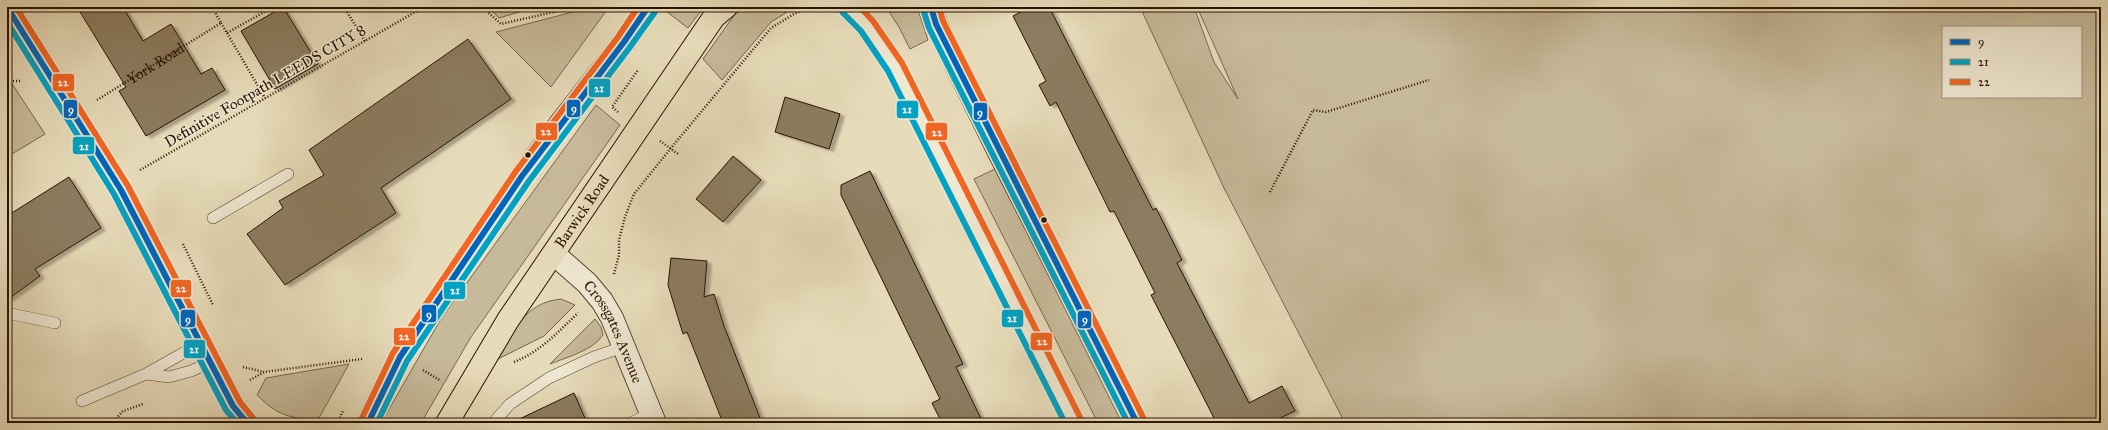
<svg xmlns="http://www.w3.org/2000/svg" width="2108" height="430" viewBox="0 0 2108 430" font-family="'IM FELL Great Primer',serif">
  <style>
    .green { fill: #c7ba9a; stroke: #78664d; fill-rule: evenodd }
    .building { fill: #8c7c61; stroke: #2a1300; filter: url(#shadow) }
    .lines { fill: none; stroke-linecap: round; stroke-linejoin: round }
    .service-casing { stroke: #59452e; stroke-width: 12 }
    .minor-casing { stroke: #59452e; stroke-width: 24 }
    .tertiary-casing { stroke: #59452e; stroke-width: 24 }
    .secondary-casing { stroke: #2a1300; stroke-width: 24 }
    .trunk-casing { stroke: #2a1300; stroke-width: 24 }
    .path { stroke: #2a1300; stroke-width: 2.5; stroke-dasharray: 1 2; stroke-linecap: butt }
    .service { stroke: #efe8d2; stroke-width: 11 }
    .minor { stroke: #efe8d2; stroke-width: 22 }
    .tertiary { stroke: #efe8d2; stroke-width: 22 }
    .secondary { stroke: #efe8d2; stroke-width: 22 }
    .trunk { stroke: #e7dcba; stroke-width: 22 }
    .bus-1-casing { stroke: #efe8d2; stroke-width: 9 }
    .bus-2-casing { stroke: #efe8d2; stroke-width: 9 }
    .bus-3-casing { stroke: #efe8d2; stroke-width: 9 }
    .bus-1 { stroke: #0065bd; stroke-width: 6 }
    .bus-2 { stroke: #02a2c4; stroke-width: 6 }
    .bus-3 { stroke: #f26522; stroke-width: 6 }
    .bus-dot { fill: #2a1300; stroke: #efe8d2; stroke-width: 1.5 }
    .labels { text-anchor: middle; stroke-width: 3; stroke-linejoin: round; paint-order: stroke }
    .street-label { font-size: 15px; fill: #2a1300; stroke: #efe8d2 }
    .line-badge { stroke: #efe8d2; stroke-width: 1.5 }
    .badge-label { font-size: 11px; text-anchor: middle; font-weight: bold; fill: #fff }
  </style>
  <defs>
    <filter id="shadow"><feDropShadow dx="4.5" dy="2.5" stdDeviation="1" flood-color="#0004"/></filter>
  </defs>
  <rect width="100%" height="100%" fill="#e7dcba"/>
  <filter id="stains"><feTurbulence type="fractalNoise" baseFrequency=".005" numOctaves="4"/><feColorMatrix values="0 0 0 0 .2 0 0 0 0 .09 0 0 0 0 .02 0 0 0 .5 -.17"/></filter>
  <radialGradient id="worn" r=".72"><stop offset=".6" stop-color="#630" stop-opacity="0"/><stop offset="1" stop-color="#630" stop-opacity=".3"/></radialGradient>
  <!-- green -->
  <path class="green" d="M 488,7 L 536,7 L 499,18 Z
    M 592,7 L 609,7 L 551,87 L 496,32 Z
    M 669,7 L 704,7 L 688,28 L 666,11 Z
    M 748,7 L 795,7 L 771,22 L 722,80 L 703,59 L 735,14 Z
    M 886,7 L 917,7 L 928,40 L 910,49 L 899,27 Z
    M 1140,7 L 1194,7 L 1214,62 L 1238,99 L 1197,7 L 2101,7 L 2101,423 L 1345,423 L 1224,188 ZM 1943,27 L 2081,27 L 2081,97 L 1943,97 Z
    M 7,76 L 45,134 L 7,157 Z
    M 596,105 L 620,125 L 471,337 L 421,423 L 381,423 L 442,317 Z
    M 995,169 L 1122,423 L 1098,423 L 974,179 Z
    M 561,299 L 575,305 L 544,336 L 496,360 C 515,331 523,303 561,299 Z
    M 595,319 L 601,327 L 603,335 C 592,351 567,357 550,364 Z
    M 349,364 L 319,418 C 291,420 277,415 257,395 L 266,378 Z"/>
  <!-- building -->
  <path class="building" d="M 77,7 L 123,7 L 143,41 L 171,24 L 201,74 L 212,68 L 225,90 L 146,136 L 119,91 L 126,87 Z
    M 283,7 L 318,64 L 275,89 L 241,31 Z
    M 1030,7 L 1049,7 L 1153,210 L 1156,208 L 1182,260 L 1177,263 L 1249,403 L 1282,386 L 1295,411 L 1270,423 L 1209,423 L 1215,420 L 1151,295 L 1155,293 L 1114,211 L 1110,212 L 1056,102 L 1050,106 L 1039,85 L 1046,81 L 1013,16 Z
    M 468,39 L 511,99 L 381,188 L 396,213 L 285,285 L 247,234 L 283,208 L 279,201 L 324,175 L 309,150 Z
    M 785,97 L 840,114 L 829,149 L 775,132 Z
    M 733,156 L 761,180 L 723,222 L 696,199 Z
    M 870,171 L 963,364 L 956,367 L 983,423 L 942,423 L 932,403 L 940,399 L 841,195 L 841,185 Z
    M 69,177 L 101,228 L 35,269 L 40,276 L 7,300 L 7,216 Z
    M 671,258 L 707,261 L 704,297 L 714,294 L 724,326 L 762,423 L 723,423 L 687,332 L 683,334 L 668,285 Z
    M 574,393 L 587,423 L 511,423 Z"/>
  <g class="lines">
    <defs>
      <path id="service" d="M 213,218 L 288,174
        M 7,313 L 55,323
        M 146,374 L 169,377 L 191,371 L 211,362
        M 82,401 L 146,374 L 201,343
        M 493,423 L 510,404 L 549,378 L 594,357 L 623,347
        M 631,423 L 651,413"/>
      <g id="minor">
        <path id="s2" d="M 554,254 L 587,283 L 602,301 L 612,318 L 655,423"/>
      </g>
      <path id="tertiary" d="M 7,7 L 121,190 L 233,406 L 246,423"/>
      <path id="secondary" d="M 849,7 L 867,26 L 895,67 L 1074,423
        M 931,7 L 936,24 L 999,152 L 1137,423"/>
      <g id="trunk">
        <path d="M 368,423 L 400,357 L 522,176 L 561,123 L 624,42 L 648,7"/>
        <path id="s3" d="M 447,423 L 508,320 L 714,17 L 726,7"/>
      </g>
    </defs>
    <!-- service casing -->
    <use href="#service" class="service-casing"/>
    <!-- minor casing -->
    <use href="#minor" class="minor-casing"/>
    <!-- tertiary casing -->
    <use href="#tertiary" class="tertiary-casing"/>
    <!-- secondary casing -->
    <use href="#secondary" class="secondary-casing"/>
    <!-- trunk casing -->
    <use href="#trunk" class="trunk-casing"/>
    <!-- path -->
    <g class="path">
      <path d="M 344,7 L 365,41"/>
      <path d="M 482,7 L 501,24 L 576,7"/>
      <path d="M 221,23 L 227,33 L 273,7"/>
      <path d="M 227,33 L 265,98"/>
      <path d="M 7,81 L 22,81"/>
      <path id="s1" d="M 97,100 L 221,23 L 212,7"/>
      <path d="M 618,112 L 612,107 L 638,70"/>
      <path d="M 660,141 L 678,154"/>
      <path d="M 140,170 L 424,7"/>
      <path d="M 1270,192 L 1313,110 L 1326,112 L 1429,80"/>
      <path d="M 183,244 L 213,305"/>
      <path d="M 614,274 L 619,255 L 619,240 L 625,217 L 634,194 L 671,148 L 771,28 L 794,14 L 808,8 L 820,7 L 824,9"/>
      <path d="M 514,362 C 540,352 558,332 578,313"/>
      <path d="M 243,367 L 264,372"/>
      <path d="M 423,370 L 441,381"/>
      <path d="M 250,380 L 264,372 L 362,359"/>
      <path d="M 112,423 L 123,411 L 143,404"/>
      <path d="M 337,423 L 343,411"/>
    </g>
    <!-- service -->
    <use href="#service" class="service"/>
    <!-- minor -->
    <use href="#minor" class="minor"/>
    <!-- tertiary -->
    <use href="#tertiary" class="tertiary"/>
    <!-- secondary -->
    <use href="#secondary" class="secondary"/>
    <!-- trunk -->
    <use href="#trunk" class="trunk"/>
    <defs>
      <path id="bus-1" d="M 7,7 L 121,190 L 233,406 L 247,423
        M 931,7 L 936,24 L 1137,423
        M 368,423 L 400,357 L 522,176 L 624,42 L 648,7"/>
      <path id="bus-2" d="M 923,9 L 929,28 L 1128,423
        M 843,13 L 861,31 L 888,71 L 1065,423
        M 7,22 L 114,194 L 226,410 L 237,423
        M 377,423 L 407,361 L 529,181 L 630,47 L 655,12"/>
      <path id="bus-3" d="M 16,7 L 128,186 L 240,402 L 253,418
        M 860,7 L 873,21 L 902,63 L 1081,419
        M 939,7 L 943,21 L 1144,419
        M 361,420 L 393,353 L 516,171 L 618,37 L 638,7"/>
    </defs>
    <!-- bus-1 casing -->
    <use href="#bus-1" class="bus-1-casing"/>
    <!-- bus-2 casing -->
    <use href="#bus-2" class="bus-2-casing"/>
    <!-- bus-3 casing -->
    <use href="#bus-3" class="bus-3-casing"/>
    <!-- bus-1 -->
    <use href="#bus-1" class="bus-1"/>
    <!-- bus-2 -->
    <use href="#bus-2" class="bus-2"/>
    <!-- bus-3 -->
    <use href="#bus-3" class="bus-3"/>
  </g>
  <!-- markers -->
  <g class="bus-dot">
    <circle cx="528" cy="155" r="3.5"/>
    <circle cx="1044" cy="220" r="3.5"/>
  </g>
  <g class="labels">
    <!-- street labels -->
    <g class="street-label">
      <text dy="5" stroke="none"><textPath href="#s1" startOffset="69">York Road</textPath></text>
      <text transform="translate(265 86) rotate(-30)" y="5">Definitive Footpath LEEDS CITY 8</text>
      <text dy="5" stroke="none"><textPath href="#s3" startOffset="251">Barwick Road</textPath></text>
      <text dy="5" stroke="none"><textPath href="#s2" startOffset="100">Crossgates Avenue</textPath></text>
    </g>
  </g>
  <g class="line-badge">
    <rect x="52" y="73" width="23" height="19" rx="4" fill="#f26522"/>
    <rect x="588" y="78" width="23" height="20" rx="4" fill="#02a2c4"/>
    <rect x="566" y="99" width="15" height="19" rx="4" fill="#0065bd"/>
    <rect x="63" y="99" width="15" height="20" rx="4" fill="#0065bd"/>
    <rect x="896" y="100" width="23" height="19" rx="4" fill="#02a2c4"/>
    <rect x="973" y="102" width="15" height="19" rx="4" fill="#0065bd"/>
    <rect x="535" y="122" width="23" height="19" rx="4" fill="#f26522"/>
    <rect x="925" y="122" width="23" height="19" rx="4" fill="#f26522"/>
    <rect x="72" y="136" width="23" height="19" rx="4" fill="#02a2c4"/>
    <rect x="170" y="279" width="22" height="19" rx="4" fill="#f26522"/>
    <rect x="443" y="281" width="23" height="19" rx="4" fill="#02a2c4"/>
    <rect x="421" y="304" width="16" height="19" rx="4" fill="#0065bd"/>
    <rect x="1001" y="309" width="23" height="19" rx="4" fill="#02a2c4"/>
    <rect x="180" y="309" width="16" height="19" rx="4" fill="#0065bd"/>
    <rect x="1077" y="310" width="15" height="19" rx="4" fill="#0065bd"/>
    <rect x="393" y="327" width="23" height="19" rx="4" fill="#f26522"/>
    <rect x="1030" y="332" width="23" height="19" rx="4" fill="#f26522"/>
    <rect x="183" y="339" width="23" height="20" rx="4" fill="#02a2c4"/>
  </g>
  <g class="badge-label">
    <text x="63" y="86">22</text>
    <text x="599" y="92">21</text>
    <text x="574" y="112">9</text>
    <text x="71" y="113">9</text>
    <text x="907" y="113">21</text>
    <text x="980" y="116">9</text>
    <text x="546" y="135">22</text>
    <text x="937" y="136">22</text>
    <text x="84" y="150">21</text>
    <text x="181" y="292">22</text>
    <text x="455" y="294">21</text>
    <text x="429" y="318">9</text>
    <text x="1012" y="322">21</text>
    <text x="188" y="323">9</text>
    <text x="1085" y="323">9</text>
    <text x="404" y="340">22</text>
    <text x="1042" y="345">22</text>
    <text x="194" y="353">21</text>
  </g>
  <!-- margin -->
  <rect width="2108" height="430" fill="none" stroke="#e7dcba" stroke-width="24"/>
  <rect x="8" y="8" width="2092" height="414" fill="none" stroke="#2a1300" stroke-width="2"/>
  <rect x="12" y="12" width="2084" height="406" fill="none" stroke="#2a1300"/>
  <!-- legend -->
  <rect x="1942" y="26" width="140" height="72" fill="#efe8d2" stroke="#a0937e"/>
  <rect x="1950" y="39" width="20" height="6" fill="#0065bd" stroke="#a0937e"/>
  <text x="1978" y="46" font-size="12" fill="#2a1300">9</text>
  <rect x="1950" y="59" width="20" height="6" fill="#02a2c4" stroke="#a0937e"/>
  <text x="1978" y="66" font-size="12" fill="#2a1300">21</text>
  <rect x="1950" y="79" width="20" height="6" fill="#f26522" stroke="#a0937e"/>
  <text x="1978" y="86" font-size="12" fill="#2a1300">22</text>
  <rect width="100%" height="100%" filter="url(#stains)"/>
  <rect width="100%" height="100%" fill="url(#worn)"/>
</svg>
